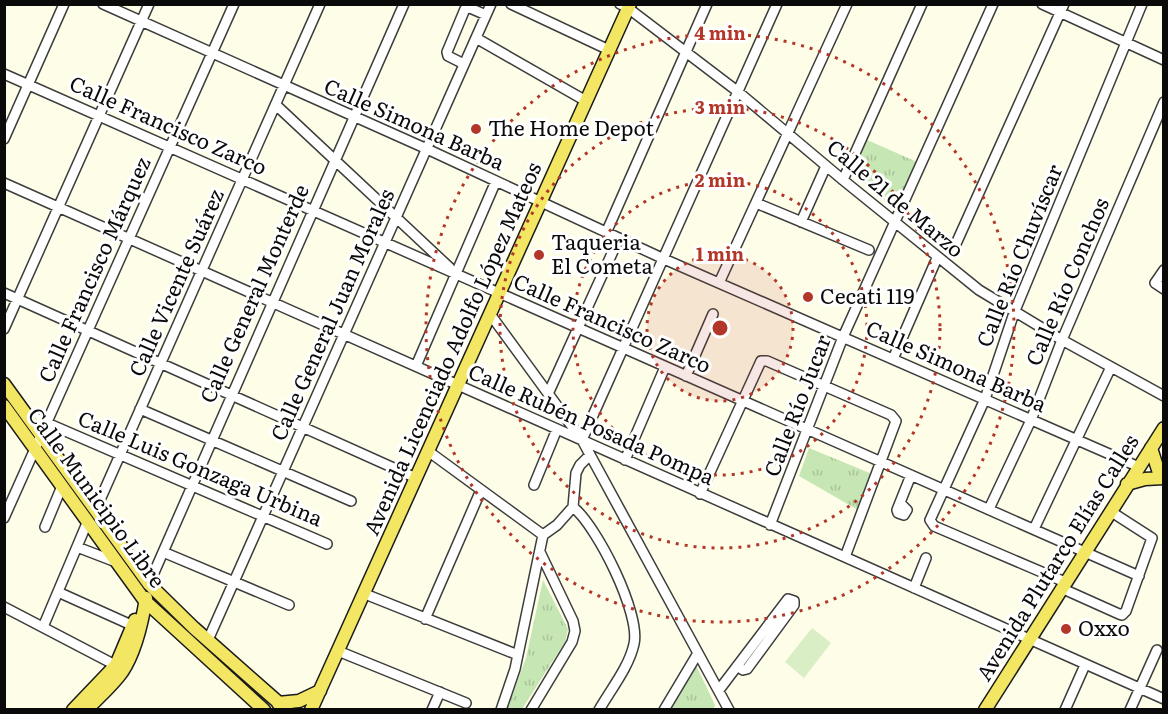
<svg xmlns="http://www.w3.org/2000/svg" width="1168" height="714" viewBox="0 0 1168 714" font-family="Literata,serif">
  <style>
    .grass { fill: url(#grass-tufts) }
    .pitch { fill: #d9eec5 }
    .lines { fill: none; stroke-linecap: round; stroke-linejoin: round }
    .minor-casing { stroke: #3d3d3d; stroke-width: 12 }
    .major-casing { stroke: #1b1b1b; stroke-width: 15 }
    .minor { stroke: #fff; stroke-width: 9 }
    .major { stroke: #f3e662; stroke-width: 12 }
    .ring { fill: none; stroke: #b33728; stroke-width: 3; stroke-dasharray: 3 6 }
    .poi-dot { fill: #b33728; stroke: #fff; stroke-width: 2 }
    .labels { text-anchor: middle; stroke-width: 6; stroke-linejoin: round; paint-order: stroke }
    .street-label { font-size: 21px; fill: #0a0a0a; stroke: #fff }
    .poi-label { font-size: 21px; fill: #0a0a0a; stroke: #fff; text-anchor: start }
    .centre { fill: #b33728; stroke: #fff; stroke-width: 3 }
    .ring-label { font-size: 18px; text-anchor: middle; font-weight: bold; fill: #b33728; stroke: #fff; stroke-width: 6; stroke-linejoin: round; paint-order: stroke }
  </style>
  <defs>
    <pattern id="grass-tufts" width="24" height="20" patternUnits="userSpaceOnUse" patternTransform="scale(1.5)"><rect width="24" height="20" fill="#c6e6b4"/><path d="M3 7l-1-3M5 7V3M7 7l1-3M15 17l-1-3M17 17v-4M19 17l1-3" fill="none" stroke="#a9c499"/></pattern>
  </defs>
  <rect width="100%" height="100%" fill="#fefde8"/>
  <!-- grass -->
  <path class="grass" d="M 865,139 L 917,162 L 896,210 L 851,172 Z
    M 809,448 L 872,474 L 858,510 L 799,476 Z
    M 543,580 L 568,629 L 565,642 L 522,709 L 507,709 L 526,658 Z
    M 695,663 L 715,705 L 713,709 L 667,710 Z"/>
  <!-- pitch -->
  <path class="pitch" d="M 812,628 L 831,643 L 804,678 L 785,662 Z"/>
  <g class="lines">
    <defs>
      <path id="minor" d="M 103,4 L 427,149 L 664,259 L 1139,467
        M 511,4 L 609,50
        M 620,4 L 628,8 L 737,91 L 843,180 L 979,290 L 1062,340 L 1164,396
        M 1042,4 L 1164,60
        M 476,38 L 586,101
        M 464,64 L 448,56 L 447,52 L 465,9 L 470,8 L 486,15
        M 4,74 C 383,242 761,409 1139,576
        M 276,105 L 450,268
        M 4,139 L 64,4
        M 843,180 L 922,4
        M 4,183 L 1164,699
        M 756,203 L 869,250
        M 801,222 L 826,166
        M 606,233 L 707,4
        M 955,246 L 1064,4
        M 1164,270 L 1155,283 L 1164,289
        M 719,283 L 847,4
        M 4,293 L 416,478
        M 490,314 L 582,440 L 729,710
        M 4,329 L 149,4
        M 893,359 L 937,258
        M 416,366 L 496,181
        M 686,376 L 713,314
        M 548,394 L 619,238
        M 140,409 L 351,501
        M 26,414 L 327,544
        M 582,440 L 777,4
        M 428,451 L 543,535
        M 625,460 L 665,367
        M 534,485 L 557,429
        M 700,494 L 761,361 L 767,361 L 891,415 L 896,421 L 845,557
        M 900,503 L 907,510 L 904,515 L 898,513 L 897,510 L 911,475
        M 573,507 C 597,526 641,614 634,644 C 629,667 611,689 599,710
        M 96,509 L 320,4
        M 989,509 L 1031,420 L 1062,340 L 1164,102
        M 4,518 L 234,4
        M 770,525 L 843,337 L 993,4
        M 45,527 L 62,486
        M 1034,529 L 1111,367
        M 77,547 L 116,562
        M 163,552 L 289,605
        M 1065,582 L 934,526 L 930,520 L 985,399 L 1014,313 L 1142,4
        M 149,584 L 404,4
        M 914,588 L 926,558
        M 1061,588 L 1119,614 L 1122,615 L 1126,611 L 1152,538 L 1110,511
        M 58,592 L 138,628
        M 365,594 L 518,655
        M 4,607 L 119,667
        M 425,619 L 481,490
        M 43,627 L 87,523
        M 208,640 L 491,4
        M 338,651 L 466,703
        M 719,690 L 788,599 L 794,601 L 794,605 L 747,669 L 743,670 L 737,666
        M 432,710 L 440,692
        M 501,710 L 515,669 L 543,535 L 557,525 L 573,507 L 576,473 L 580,465 L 590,455
        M 531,710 L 572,642 L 575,631 L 573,621 L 540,552
        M 664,710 L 698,653
        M 1065,710 L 1085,665
        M 1130,710 L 1157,650"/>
      <path id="major" d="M 4,384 L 149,584 L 194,628 L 287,710
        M 4,406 L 145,601 L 264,710
        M 1151,448 L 1160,476
        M 1127,484 L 1145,479 L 1164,478
        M 278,703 L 299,701 L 320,691
        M 73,710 L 116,665 L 135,620
        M 86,710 C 98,698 112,686 122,672 C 136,651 142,623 146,598
        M 311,710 L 630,4
        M 985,710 L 1164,428"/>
    </defs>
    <!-- minor casing -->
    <use href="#minor" class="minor-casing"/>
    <!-- major casing -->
    <use href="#major" class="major-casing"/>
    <!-- minor -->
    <use href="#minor" class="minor"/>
    <!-- major -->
    <use href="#major" class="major"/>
  </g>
  <!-- distance rings -->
  <circle cx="720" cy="328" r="73" fill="#b33728" fill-opacity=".12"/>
  <g class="ring">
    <circle cx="720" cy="328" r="73"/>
    <circle cx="720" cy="328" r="147"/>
    <circle cx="720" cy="328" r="220"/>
    <circle cx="720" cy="328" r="294"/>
  </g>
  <!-- markers -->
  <g class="poi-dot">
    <circle cx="476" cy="129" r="6"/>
    <circle cx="539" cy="255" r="6"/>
    <circle cx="808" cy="297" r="6"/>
    <circle cx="1066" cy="629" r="6"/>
  </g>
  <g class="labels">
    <!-- street labels -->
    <g class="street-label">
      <text transform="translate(414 125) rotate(24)" y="7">Calle Simona Barba</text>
      <text transform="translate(168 126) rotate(24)" y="7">Calle Francisco Zarco</text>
      <text transform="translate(895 199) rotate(40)" y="7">Calle 21 de Marzo</text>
      <text transform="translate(1020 256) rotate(-68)" y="7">Calle Río Chuvíscar</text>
      <text transform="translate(95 270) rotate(-66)" y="7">Calle Francisco Márquez</text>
      <text transform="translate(1068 282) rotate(-67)" y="7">Calle Río Conchos</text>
      <text transform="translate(177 283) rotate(-66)" y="7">Calle Vicente Suárez</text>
      <text transform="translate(255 294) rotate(-66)" y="7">Calle General Monterde</text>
      <text transform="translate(333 315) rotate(-66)" y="7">Calle General Juan Morales</text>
      <text transform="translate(612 324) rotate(24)" y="7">Calle Francisco Zarco</text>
      <text transform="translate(453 349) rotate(-66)" y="7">Avenida Licenciado Adolfo López Mateos</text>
      <text transform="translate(956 367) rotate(24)" y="7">Calle Simona Barba</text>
      <text transform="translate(798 406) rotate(-69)" y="7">Calle Río Jucar</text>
      <text transform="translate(591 425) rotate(24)" y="7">Calle Rubén Posada Pompa</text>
      <text transform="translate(200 469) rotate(23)" y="7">Calle Luis Gonzaga Urbina</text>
      <text transform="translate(96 498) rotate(54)" y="7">Calle Municipio Libre</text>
      <text transform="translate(1058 558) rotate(-58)" y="7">Avenida Plutarco Elías Calles</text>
    </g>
    <!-- poi labels -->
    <g class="poi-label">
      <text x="488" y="136">The Home Depot</text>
      <text x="551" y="250">Taqueria<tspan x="551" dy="24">El Cometa</tspan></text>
      <text x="820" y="304">Cecati 119</text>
      <text x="1078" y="636">Oxxo</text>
    </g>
  </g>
  <circle cx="720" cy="328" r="9" class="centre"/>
  <g class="ring-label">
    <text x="720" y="40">4 min</text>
    <text x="720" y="114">3 min</text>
    <text x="720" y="187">2 min</text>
    <text x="720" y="261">1 min</text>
  </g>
  <!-- border -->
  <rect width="1168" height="714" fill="none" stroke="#0a0a0a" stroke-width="12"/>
</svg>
